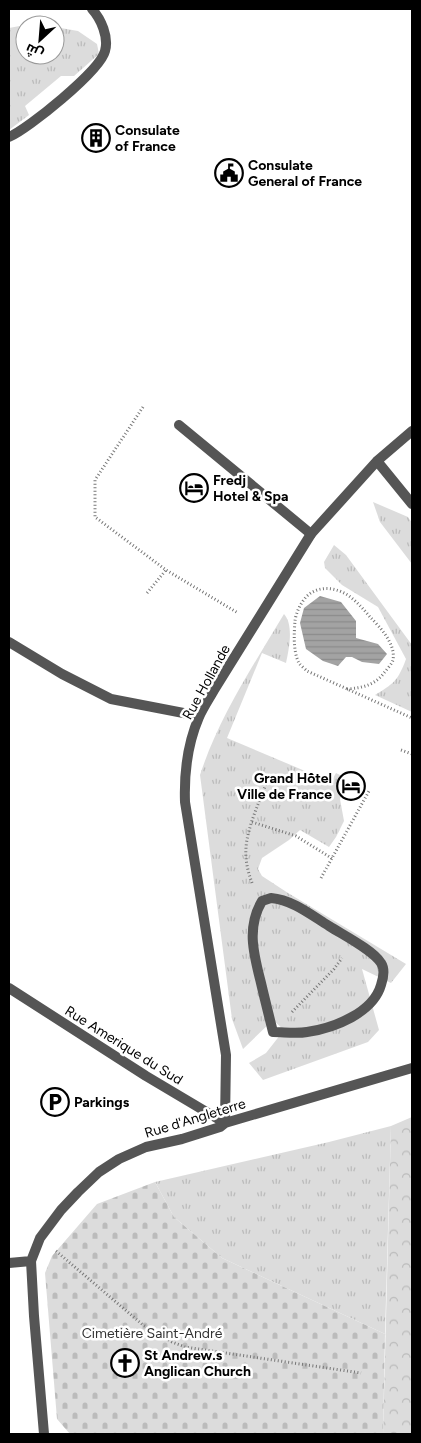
<svg xmlns="http://www.w3.org/2000/svg" width="421" height="1443" viewBox="0 0 421 1443" font-family="Figtree,Cairo,sans-serif">
  <style>
    .grass { fill: url(#grass-tufts) }
    .forest { fill: url(#forest-crowns) }
    .cemetery { fill: url(#cemetery-stones) }
    .water { fill: url(#water-rules) }
    .lines { fill: none; stroke-linecap: round; stroke-linejoin: round }
    .path { stroke: #777; stroke-width: 3; stroke-dasharray: 1 2.5; stroke-linecap: butt }
    .service { stroke: #555; stroke-width: 10 }
    .minor { stroke: #555; stroke-width: 10 }
    .labels { text-anchor: middle; stroke-width: 5; stroke-linejoin: round; paint-order: stroke }
    .poi-label { font-size: 14px; font-weight: bold; fill: #000; stroke: #fff; text-anchor: start }
    .street-label { font-size: 14px; fill: #000; stroke: #fff }
    .park-label { font-size: 14px; fill: #333; stroke: #fff }
  </style>
  <defs>
    <pattern id="grass-tufts" width="24" height="20" patternUnits="userSpaceOnUse" patternTransform="scale(1.25)"><rect width="24" height="20" fill="#dcdcdc"/><path d="M3 7l-1-3M5 7V3M7 7l1-3M15 17l-1-3M17 17v-4M19 17l1-3" fill="none" stroke="#bbb"/></pattern>
    <pattern id="forest-crowns" width="20" height="18" patternUnits="userSpaceOnUse" patternTransform="scale(1.25)"><rect width="20" height="18" fill="#dcdcdc"/><path d="M2 6a3 3 0 1 1 6 0M12 15a3 3 0 1 1 6 0" fill="none" stroke="#bbb"/></pattern>
    <pattern id="cemetery-stones" width="16" height="16" patternUnits="userSpaceOnUse" patternTransform="scale(1.25)"><rect width="16" height="16" fill="#dcdcdc"/><path d="M2 7V4a2 2 0 0 1 4 0v3zM10 15v-3a2 2 0 0 1 4 0v3z" fill="#bbb"/></pattern>
    <pattern id="water-rules" width="6" height="5" patternUnits="userSpaceOnUse" patternTransform="scale(1.25)"><rect width="6" height="5" fill="#a3a3a3"/><path d="M0 2.5h6" fill="none" stroke="#8b8b8b"/></pattern>
  </defs>
  <rect width="100%" height="100%" fill="#fff"/>
  <!-- grass -->
  <path class="grass" d="M 25,25 L 25,55 L 55,55 L 55,27 L 78,31 L 97,44 L 99,54 L 74,76 L 61,76 L 25,106 L 29,115 L 9,130 L 9,28 Z
    M 373,502 L 408,517 L 412,523 L 412,564 L 380,522 Z
    M 334,545 L 346,555 L 412,645 L 412,712 L 375,695 C 393,684 398,681 406,659 L 378,607 L 342,585 L 325,568 L 324,562 Z
    M 284,614 C 294,625 289,649 286,663 L 262,653 L 227,738 L 331,782 L 336,773 L 346,778 L 340,799 L 344,821 L 336,837 L 329,847 L 300,830 L 289,840 L 262,858 L 258,869 L 262,876 L 288,893 L 406,964 L 391,983 L 362,969 L 379,1030 L 368,1042 L 263,1080 L 249,1063 L 266,1053 L 284,1030 L 273,1020 L 243,1049 L 232,1019 L 200,775 C 219,717 253,666 284,614 Z
    M 391,1126 L 385,1334 L 222,1258 L 174,1217 L 155,1182 L 329,1142 Z"/>
  <!-- forest -->
  <path class="forest" d="M 412,1117 L 412,1434 L 383,1434 L 391,1126 Z"/>
  <!-- cemetery -->
  <path class="cemetery" d="M 155,1182 L 174,1217 L 222,1258 L 385,1334 L 383,1434 L 70,1434 L 57,1419 L 45,1273 L 52,1256 L 97,1204 Z"/>
  <!-- water -->
  <path class="water" d="M 320,596 L 341,602 L 356,621 L 356,638 L 378,644 L 387,654 L 379,664 L 362,662 L 352,657 L 346,657 L 338,666 L 323,661 L 306,649 L 300,623 L 304,608 Z"/>
  <g class="lines">
    <!-- path -->
    <path class="path" d="M 143,407 L 95,480 L 95,517 L 166,570 L 238,613
      M 147,593 L 166,570
      M 347,689 C 362,688 375,685 384,673 C 387,669 392,664 393,660 C 396,644 380,627 370,617 C 365,611 360,605 354,600 C 341,588 320,583 306,597 C 300,604 296,613 295,621 C 294,633 293,652 299,663 C 301,666 305,669 307,671 L 412,718
      M 401,750 L 412,754
      M 252,822 L 296,836 L 333,859
      M 321,878 L 369,791
      M 252,883 C 248,872 245,860 246,848 C 247,829 259,802 266,784
      M 292,1012 L 334,969 L 342,958
      M 56,1251 L 143,1325 L 172,1342 L 185,1347 L 361,1373"/>
    <!-- service -->
    <path class="service" d="M 9,137 C 28,129 100,71 105,51 C 109,37 101,19 92,9
      M 179,425 L 311,534
      M 9,642 L 62,674 L 111,699 L 199,716
      M 271,898 C 293,900 311,915 329,926 C 343,935 373,950 381,963 C 385,969 383,979 381,985 C 373,1013 334,1028 307,1032 C 296,1034 284,1032 273,1032 C 269,1016 265,1000 261,983 C 254,955 246,928 262,901 Z"/>
    <!-- minor -->
    <path class="minor" d="M 377,461 L 412,504
      M 9,988 L 146,1076 L 225,1123
      M 225,1123 L 226,1055 L 185,802 C 184,773 187,745 199,717 C 203,708 209,699 214,690 L 311,534 L 377,461 L 412,431
      M 9,1263 L 31,1261
      M 44,1434 L 34,1316 L 31,1261 L 40,1238 L 61,1210 L 78,1192 L 99,1172 L 119,1159 L 146,1147 L 182,1139 L 220,1127 L 225,1123 L 412,1068"/>
  </g>
  <!-- icons -->
  <defs>
    <symbol id="building-ring" viewBox="-11 -11 22 22"><circle r="9.5" fill="#fff" stroke="#000" stroke-width="1.5"/><path d="M-4-6H4V6H1V3H-1V6H-4ZM-2.5-4.3h1.7v1.8h-1.7ZM.8-4.3h1.7v1.8H.8ZM-2.5-1h1.7V.8h-1.7ZM.8-1h1.7V.8H.8Z" fill="#000"/></symbol>
    <symbol id="civic-ring" viewBox="-11 -11 22 22"><circle r="9.5" fill="#fff" stroke="#000" stroke-width="1.5"/><path d="M-.6-6.5H3V-4.5H.6V-3L4-1V1h2V6H-6V1h2V-1L-.6-3ZM-1.2 2.5V6h2.4V2.5Z" fill="#000"/></symbol>
    <symbol id="hotel-ring" viewBox="-11 -11 22 22"><circle r="9.5" fill="#fff" stroke="#000" stroke-width="1.5"/><path d="M-6-4.5h1.5V1H6V5H4.5V3h-9V5H-6ZM-4 0a1.8 1.8 0 1 1 3.6 0ZM.5 0V-2.5h3Q6-2.5 6 0Z" fill="#000"/></symbol>
    <symbol id="parking-ring" viewBox="-11 -11 22 22"><circle r="9.5" fill="#fff" stroke="#000" stroke-width="1.5"/><path d="M-3.5-5.5H1a3.5 3.5 0 0 1 0 7H-1V5.5H-3.5ZM-1-3.4V-.6H.8a1.4 1.4 0 0 0 0-2.8Z" fill="#000"/></symbol>
    <symbol id="church-ring" viewBox="-11 -11 22 22"><circle r="9.5" fill="#fff" stroke="#000" stroke-width="1.5"/><path d="M-1.2-6h2.4v3.5h3.3v2.4h-3.3V6h-2.4V-.1h-3.3v-2.4h3.3Z" fill="#000"/></symbol>
  </defs>
  <g fill-rule="evenodd">
    <use href="#building-ring" x="80" y="122" width="32" height="32"/>
    <use href="#civic-ring" x="213" y="157" width="32" height="32"/>
    <use href="#hotel-ring" x="178" y="472" width="32" height="32"/>
    <use href="#hotel-ring" x="335" y="770" width="32" height="32"/>
    <use href="#parking-ring" x="39" y="1086" width="32" height="32"/>
    <use href="#church-ring" x="109" y="1347" width="32" height="32"/>
  </g>
  <g class="labels">
    <!-- poi labels -->
    <g class="poi-label">
      <text x="115" y="135">Consulate<tspan x="115" dy="16">of France</tspan></text>
      <text x="248" y="170">Consulate<tspan x="248" dy="16">General of France</tspan></text>
      <text x="213" y="485">Fredj<tspan x="213" dy="16">Hotel &amp; Spa</tspan></text>
      <text x="332" y="783" text-anchor="end">Grand Hôtel<tspan x="332" dy="16">Ville de France</tspan></text>
      <text x="74" y="1107">Parkings</text>
      <text x="144" y="1360">St Andrew.s<tspan x="144" dy="16">Anglican Church</tspan></text>
    </g>
    <!-- street labels -->
    <g class="street-label">
      <text transform="translate(206 682) rotate(-61)" y="5">Rue Hollande</text>
      <text transform="translate(124 1045) rotate(32)" y="5">Rue Amerique du Sud</text>
      <text transform="translate(195 1118) rotate(-17)" y="5">Rue d'Angleterre</text>
    </g>
    <!-- park labels -->
    <g class="park-label">
      <text x="152" y="1338">Cimetière Saint-André</text>
    </g>
  </g>
  <!-- border -->
  <rect width="421" height="1443" fill="none" stroke="#000000" stroke-width="20"/>
  <!-- north arrow -->
  <g transform="translate(40 40) rotate(206)"><circle r="24" fill="#ffffff" stroke="#999999"/>
  <path d="M0-4L9 19L0 12L-9 19Z" fill="#000000"/>
  <text y="-8" font-size="14" font-weight="bold" text-anchor="middle" fill="#000000">ش</text>
  </g>
</svg>
